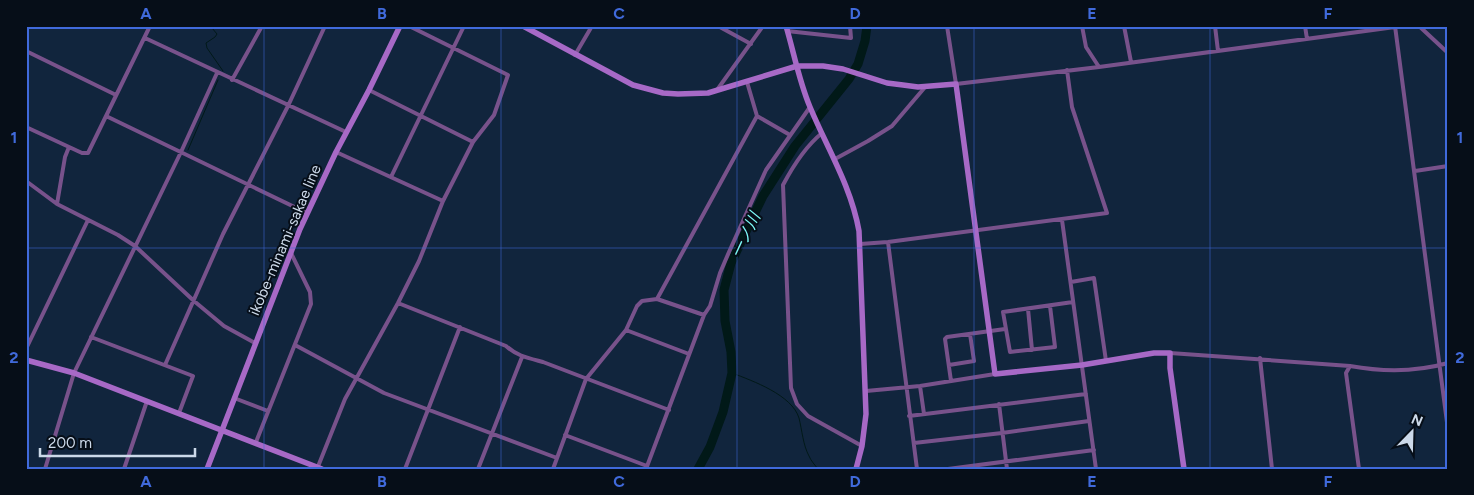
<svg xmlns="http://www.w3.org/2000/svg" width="1474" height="495" viewBox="0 0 1474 495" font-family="Figtree,'Noto Sans JP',sans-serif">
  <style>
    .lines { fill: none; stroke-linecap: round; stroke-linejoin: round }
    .stream { stroke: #011918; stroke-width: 1 }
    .river { stroke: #011918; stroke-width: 9 }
    .street { stroke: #78528b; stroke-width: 4 }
    .secondary { stroke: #a769c6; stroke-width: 5.5 }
    .grid { fill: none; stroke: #406adb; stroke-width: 1; stroke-opacity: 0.55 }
    .labels { text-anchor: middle; stroke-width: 4; stroke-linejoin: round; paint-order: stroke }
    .street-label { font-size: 15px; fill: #ccd9e9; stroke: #060e18 }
    .water-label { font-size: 16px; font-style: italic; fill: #7dfcf9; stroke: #060e18 }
    .neatline { fill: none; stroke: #406adb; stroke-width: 2 }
    .grid-label { font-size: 16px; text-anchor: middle; font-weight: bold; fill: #406adb }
  </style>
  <rect width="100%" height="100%" fill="#11253d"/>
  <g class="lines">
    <!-- stream -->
    <path class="stream" d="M 213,26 L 212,28 L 217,34 L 215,37 L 206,43 L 207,48 L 223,71
      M 188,150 L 218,80
      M 732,373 C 753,381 792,395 799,418 C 802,430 803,445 809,456 C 811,461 815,465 818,469"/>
    <!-- river -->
    <path class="river" d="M 698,469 L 710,447 L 723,412 L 732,373 L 731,352 L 725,321 L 724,290 L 731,263 L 763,196 L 795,146 L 849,79 L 858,64 L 865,41 L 867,26"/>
    <!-- street -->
    <path class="street" d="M 718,26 L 751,44
      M 947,26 L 956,84 L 1099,67 L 1395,27
      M 1082,26 L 1086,47 L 1099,67
      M 1124,26 L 1131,62
      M 1215,26 L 1218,51
      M 1305,26 L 1307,39
      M 1395,26 L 1448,430
      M 1419,26 L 1448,53
      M 787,31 L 851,38 L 850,26
      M 145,38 L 346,132
      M 26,51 L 116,95
      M 575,55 L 592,26
      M 232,80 L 262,26
      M 747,82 L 757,116 L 790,135
      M 369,90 L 473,142
      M 717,90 L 763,26
      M 106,116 L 307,213
      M 26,127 L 82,153 L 88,153 L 150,26
      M 822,133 C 805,147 793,166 783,185 L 791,388 L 797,404 L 808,416 L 862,446
      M 336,152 L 443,201
      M 835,159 L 868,141 L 892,126 L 926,86
      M 1415,171 L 1448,166
      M 391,177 L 464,26
      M 26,181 L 57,204 L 118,235 L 135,246 L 194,301 L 224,326 L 255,343
      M 57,204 L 65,157 L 69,147
      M 1062,220 L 1096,469
      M 888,242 L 917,469
      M 860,244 L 888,242 L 1107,213 L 1072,107 L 1067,70
      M 1071,282 L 1094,278 L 1106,361
      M 657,299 L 757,116
      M 398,303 L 506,346 C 517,356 528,358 543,362 L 669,410
      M 1050,306 L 1055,347 L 1010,352 L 1003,312 L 1073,302
      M 1028,309 L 1032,350
      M 626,330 L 689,354
      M 91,337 L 193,376 L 179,413
      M 295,345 L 384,393 L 557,458
      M 26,349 L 88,220
      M 1170,353 L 1350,366 C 1383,372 1416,372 1448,363
      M 1260,358 L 1272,469
      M 165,365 L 223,234 L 288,106 L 325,26
      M 949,365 L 974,361 L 970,334
      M 1350,366 L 1346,373 L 1359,469
      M 951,381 L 945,339 L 947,337 L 1005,329
      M 920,386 L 924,414
      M 866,391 L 920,386 L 995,374
      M 234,398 L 268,411
      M 999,404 L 1007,469
      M 909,416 L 1086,394
      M 565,435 L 647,466
      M 256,442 L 311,304 L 310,292 L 291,253
      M 914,443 L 1002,433 L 1089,421
      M 45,469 L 74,373 L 181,152 L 217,73
      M 124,469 L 147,401
      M 317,469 L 345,399 L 398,303 L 419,261 L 443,201 L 473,142 L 494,115 L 508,75 L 409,26
      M 405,469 L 460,327
      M 478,469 L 522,357
      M 553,469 L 586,379 L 626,330 L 637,306 L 642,301 L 657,299 L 704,315
      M 646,469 L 704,315 L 710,306 L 720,273 L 729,252 L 766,170 L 810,107
      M 948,469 L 1094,450"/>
    <!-- secondary -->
    <path class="secondary" d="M 523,26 L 633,85 L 663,93 L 678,94 L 708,93 L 797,66 L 823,66 L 843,69 L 887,83 L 903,85 L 918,87 L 956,84 L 995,374 L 1082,365 L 1154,353 L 1170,353 L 1170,368 L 1184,469
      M 786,26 C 794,53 799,81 810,107 C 827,148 851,186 859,231 L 866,414 L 862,446 L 856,469
      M 26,360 L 74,373 L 322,469
      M 207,469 L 300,229 L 336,152 L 369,90 L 400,26"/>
  </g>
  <!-- grid -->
  <path class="grid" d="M 264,26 L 264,469M 501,26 L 501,469M 737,26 L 737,469M 974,26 L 974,469M 1210,26 L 1210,469M 26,248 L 1448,248"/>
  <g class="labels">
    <!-- street labels -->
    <g class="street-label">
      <text transform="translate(285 240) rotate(-67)" y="5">ikobe-minami-sakae line</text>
    </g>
    <!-- water labels -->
    <g class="water-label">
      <text transform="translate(745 235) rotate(-65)" y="6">一ノ川</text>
    </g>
  </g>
  <!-- border -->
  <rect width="1474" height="495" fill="none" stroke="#060e18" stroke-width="55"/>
  <!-- north arrow -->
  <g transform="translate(1412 432) rotate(23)" stroke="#060e18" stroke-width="4" paint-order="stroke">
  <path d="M0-4L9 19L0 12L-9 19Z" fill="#ccd9e9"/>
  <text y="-8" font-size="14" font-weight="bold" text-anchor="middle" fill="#ccd9e9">N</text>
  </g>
  <!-- scale -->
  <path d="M40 448v8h155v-8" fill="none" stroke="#ccd9e9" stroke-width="2.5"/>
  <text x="48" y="448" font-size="15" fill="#ccd9e9" stroke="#060e18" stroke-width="4" paint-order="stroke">200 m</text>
  <rect x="28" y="28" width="1418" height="440" class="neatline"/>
  <g class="grid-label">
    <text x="146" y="19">A</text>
    <text x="382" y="19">B</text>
    <text x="619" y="19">C</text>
    <text x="855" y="19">D</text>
    <text x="1092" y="19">E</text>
    <text x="1328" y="19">F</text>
    <text x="14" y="143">1</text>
    <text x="1460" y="143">1</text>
    <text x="14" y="363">2</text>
    <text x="1460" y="363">2</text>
    <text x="146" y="487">A</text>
    <text x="382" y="487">B</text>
    <text x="619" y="487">C</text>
    <text x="855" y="487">D</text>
    <text x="1092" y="487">E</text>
    <text x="1328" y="487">F</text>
  </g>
</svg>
